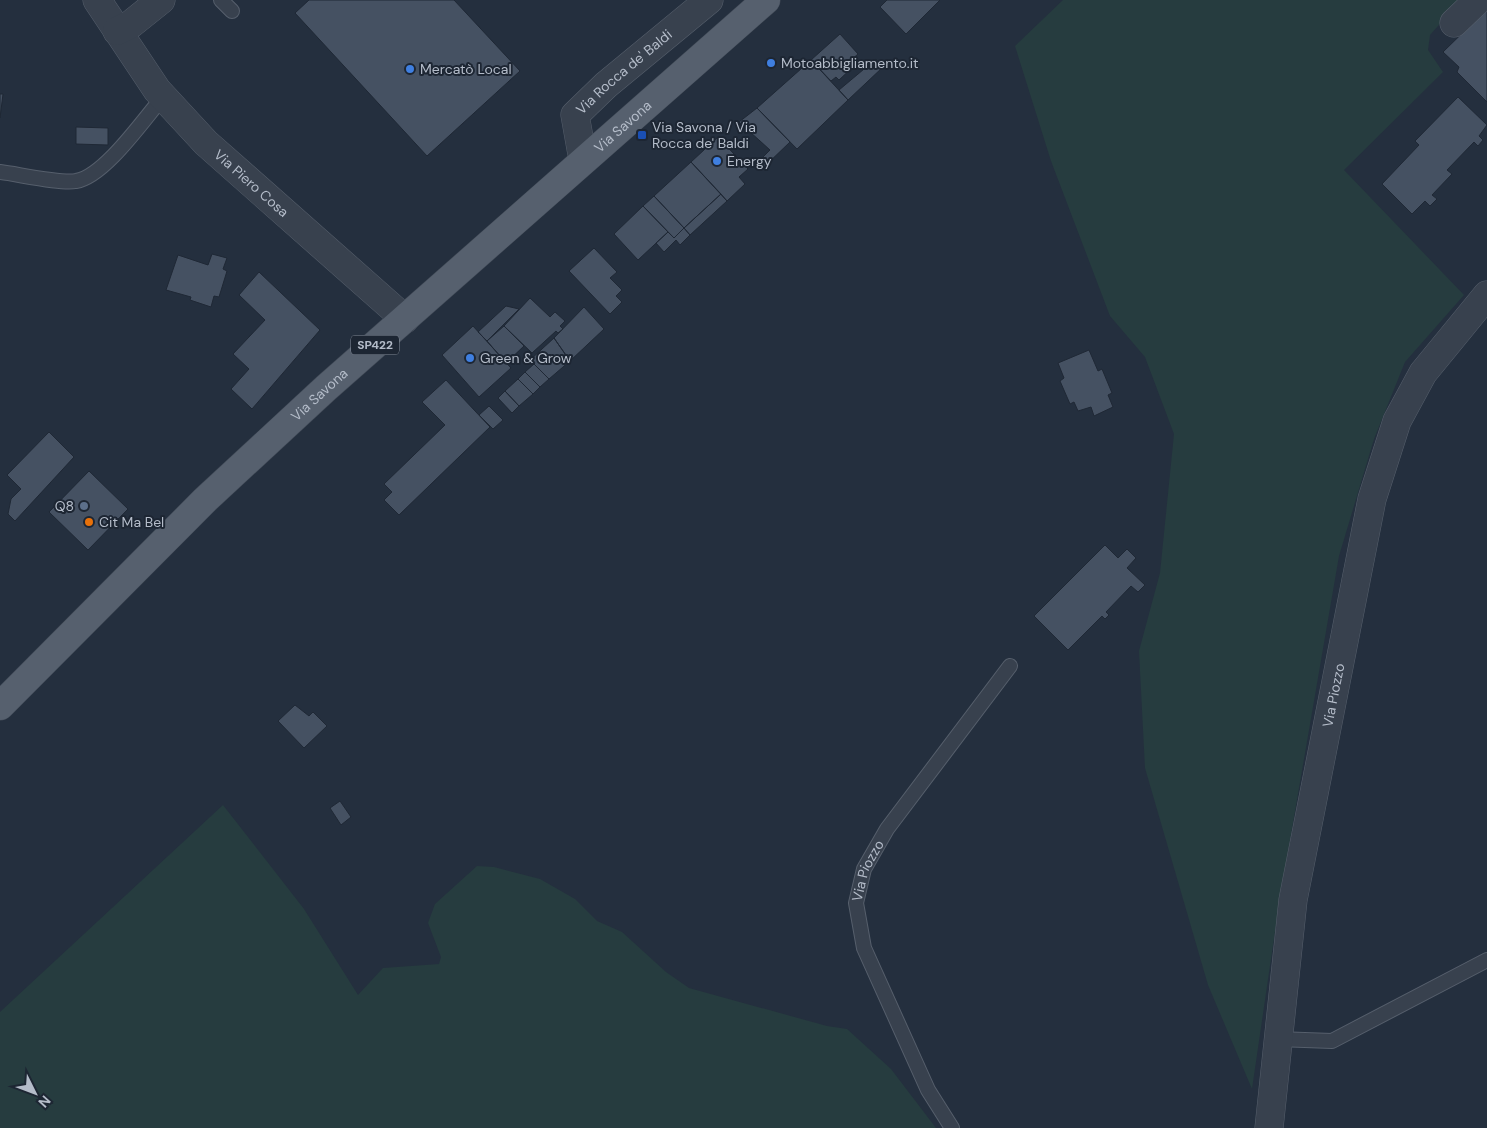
<svg xmlns="http://www.w3.org/2000/svg" width="1487" height="1128" viewBox="0 0 1487 1128" font-family="'DM Sans',sans-serif">
  <style>
    .green { fill: #263c3f }
    .building { fill: #455162; stroke: #1f2835 }
    .lines { fill: none; stroke-linecap: round; stroke-linejoin: round }
    .lane-casing { stroke: #565f6c; stroke-width: 16 }
    .street-casing { stroke: #565f6c; stroke-width: 29 }
    .primary-casing { stroke: #414a57; stroke-width: 29 }
    .lane { stroke: #38414e; stroke-width: 14 }
    .street { stroke: #38414e; stroke-width: 28 }
    .primary { stroke: #56606e; stroke-width: 28 }
    .shop-dot { fill: #3f7fe0; stroke: #1d2633; stroke-width: 2 }
    .transit-dot { fill: #1a4fb4; stroke: #1d2633; stroke-width: 2 }
    .service-dot { fill: #5c6f8a; stroke: #1d2633; stroke-width: 2 }
    .food-dot { fill: #e8710a; stroke: #1d2633; stroke-width: 2 }
    .labels { text-anchor: middle; stroke-width: 4; stroke-linejoin: round; paint-order: stroke }
    .shield { fill: #1d2633; stroke: #878f9c; stroke-width: 1 }
    .shield-label { font-size: 12px; font-weight: bold; fill: #b4bcc9 }
    .poi-label { font-size: 14px; fill: #b4bcc9; stroke: #1d2633; text-anchor: start }
    .street-label { font-size: 14px; fill: #b4bcc9; stroke: #1d2633 }
  </style>
  <rect width="100%" height="100%" fill="#242f3e"/>
  <!-- green -->
  <path class="green" d="M 1063,0 L 1461,0 L 1430,35 L 1428,50 L 1443,72 L 1344,170 L 1464,295 L 1405,362 L 1374,439 L 1339,556 L 1279,904 L 1252,1089 L 1208,985 L 1145,768 L 1139,651 L 1160,573 L 1174,434 L 1145,357 L 1110,316 L 1051,161 L 1015,46 Z
    M 223,805 L 304,909 L 358,995 L 383,968 L 439,964 L 441,957 L 428,923 L 435,904 L 477,866 L 494,867 L 540,879 L 575,899 L 597,921 L 622,932 L 666,972 L 689,988 L 827,1026 L 847,1029 L 891,1069 L 936,1128 L 0,1128 L 0,1012 Z"/>
  <!-- building -->
  <path class="building" d="M 309,0 L 454,0 L 520,71 L 427,156 L 295,13 Z
    M 887,0 L 940,0 L 906,34 L 880,7 Z
    M 1487,9 L 1487,102 L 1457,72 L 1459,67 L 1443,52 Z
    M 840,34 L 858,54 L 850,61 L 854,66 L 839,80 L 836,77 L 831,81 L 811,60 Z
    M 876,59 L 883,67 L 848,100 L 839,90 Z
    M 811,60 L 848,100 L 797,149 L 757,108 Z
    M 0,94 L 3,94 L 0,118 Z
    M 1458,97 L 1487,125 L 1479,136 L 1483,140 L 1478,146 L 1474,142 L 1447,170 L 1452,174 L 1432,195 L 1437,199 L 1430,206 L 1425,201 L 1412,214 L 1382,184 L 1419,145 L 1415,141 Z
    M 757,108 L 790,142 L 764,167 L 759,161 L 770,150 L 739,122 Z
    M 76,127 L 108,128 L 108,145 L 76,144 Z
    M 718,137 L 748,169 L 739,177 L 745,184 L 727,201 L 691,162 Z
    M 691,162 L 721,194 L 684,228 L 654,196 Z
    M 721,194 L 727,201 L 690,235 L 684,228 Z
    M 654,196 L 684,228 L 674,238 L 643,206 Z
    M 643,206 L 668,232 L 638,260 L 614,234 Z
    M 684,228 L 690,235 L 680,245 L 676,240 L 664,252 L 656,243 L 668,232 L 674,238 Z
    M 594,248 L 617,272 L 610,278 L 622,290 L 616,296 L 622,302 L 610,314 L 569,271 Z
    M 212,254 L 227,258 L 223,269 L 227,271 L 219,297 L 214,296 L 211,307 L 190,300 L 191,297 L 166,290 L 178,255 L 208,265 Z
    M 259,272 L 320,330 L 252,409 L 231,389 L 249,369 L 233,354 L 265,320 L 239,295 Z
    M 530,298 L 550,317 L 555,312 L 565,321 L 560,326 L 563,329 L 558,333 L 556,331 L 532,353 L 504,326 Z
    M 506,306 L 519,309 L 487,341 L 478,332 Z
    M 584,307 L 604,329 L 570,361 L 554,338 Z
    M 473,326 L 511,368 L 479,397 L 442,355 Z
    M 504,326 L 524,346 L 506,363 L 487,341 Z
    M 554,338 L 570,361 L 549,379 L 530,360 Z
    M 1089,350 L 1098,371 L 1102,369 L 1112,393 L 1108,395 L 1113,407 L 1094,416 L 1091,407 L 1078,411 L 1074,402 L 1070,404 L 1060,381 L 1064,378 L 1058,363 Z
    M 534,364 L 549,379 L 540,387 L 525,372 Z
    M 525,372 L 540,387 L 533,394 L 518,379 Z
    M 518,379 L 533,394 L 519,406 L 505,391 Z
    M 446,380 L 490,427 L 399,515 L 384,500 L 392,492 L 384,484 L 445,425 L 422,402 Z
    M 505,391 L 519,406 L 512,413 L 498,398 Z
    M 489,406 L 503,420 L 493,429 L 479,415 Z
    M 49,432 L 74,457 L 15,521 L 8,514 L 11,499 L 21,489 L 7,475 Z
    M 89,471 L 128,509 L 88,550 L 49,512 Z
    M 1105,545 L 1118,558 L 1127,549 L 1136,558 L 1127,568 L 1145,585 L 1138,592 L 1131,586 L 1106,612 L 1109,615 L 1105,619 L 1102,616 L 1068,650 L 1034,616 Z
    M 295,705 L 309,716 L 313,712 L 327,726 L 304,748 L 278,721 Z
    M 340,801 L 351,817 L 341,825 L 330,808 Z"/>
  <g class="lines">
    <defs>
      <g id="lane">
        <path d="M 221,0 L 232,11"/>
        <path d="M 0,172 C 17,174 62,184 76,181 C 104,177 144,119 163,97"/>
        <path d="M 1277,1039 L 1332,1041 L 1487,960"/>
        <path id="s1" d="M 952,1128 L 928,1090 L 864,948 L 856,903 L 864,869 L 887,829 L 1010,666"/>
      </g>
      <g id="street">
        <path id="s2" d="M 97,0 L 157,90 L 206,143 L 405,319"/>
        <path d="M 1454,23 L 1478,0"/>
        <path d="M 117,31 L 131,24 L 161,0"/>
        <path id="s3" d="M 583,160 L 575,115 L 606,85 L 709,0"/>
        <path id="s4" d="M 1269,1128 L 1293,900 L 1372,499 L 1397,421 L 1423,373 L 1487,295"/>
      </g>
      <g id="primary">
        <path id="s5" d="M 0,706 L 205,500 L 326,388 L 766,0"/>
      </g>
    </defs>
    <!-- lane casing -->
    <use href="#lane" class="lane-casing"/>
    <!-- street casing -->
    <use href="#street" class="street-casing"/>
    <!-- primary casing -->
    <use href="#primary" class="primary-casing"/>
    <!-- lane -->
    <use href="#lane" class="lane"/>
    <!-- street -->
    <use href="#street" class="street"/>
    <!-- primary -->
    <use href="#primary" class="primary"/>
  </g>
  <!-- markers -->
  <g class="shop-dot">
    <circle cx="771" cy="63" r="5"/>
    <circle cx="410" cy="69" r="5"/>
    <circle cx="717" cy="161" r="5"/>
    <circle cx="470" cy="358" r="5"/>
  </g>
  <rect class="transit-dot" x="637" y="130" width="10" height="10" rx="2.5"/>
  <circle class="service-dot" cx="84" cy="506" r="5"/>
  <circle class="food-dot" cx="89" cy="522" r="5"/>
  <g class="labels">
    <!-- shield labels -->
    <rect class="shield" x="351" y="335.5" width="48" height="19" rx="4"/>
    <g class="shield-label">
      <text x="375" y="349">SP422</text>
    </g>
    <!-- poi labels -->
    <g class="poi-label">
      <text x="781" y="68">Motoabbigliamento.it</text>
      <text x="420" y="74">Mercatò Local</text>
      <text x="652" y="132">Via Savona / Via<tspan x="652" dy="16">Rocca de' Baldi</tspan></text>
      <text x="727" y="166">Energy</text>
      <text x="480" y="363">Green &amp; Grow</text>
      <text x="74" y="511" text-anchor="end">Q8</text>
      <text x="99" y="527">Cit Ma Bel</text>
    </g>
    <!-- street labels -->
    <g class="street-label">
      <text dy="5" stroke="none"><textPath href="#s3" startOffset="111">Via Rocca de' Baldi</textPath></text>
      <text dy="5" stroke="none"><textPath href="#s5" startOffset="851">Via Savona</textPath></text>
      <text dy="5" stroke="none"><textPath href="#s2" startOffset="241">Via Piero Cosa</textPath></text>
      <text dy="5" stroke="none"><textPath href="#s5" startOffset="446">Via Savona</textPath></text>
      <text dy="5" stroke="none"><textPath href="#s4" startOffset="438">Via Piozzo</textPath></text>
      <text dy="5" stroke="none"><textPath href="#s1" startOffset="281">Via Piozzo</textPath></text>
    </g>
  </g>
  <!-- north arrow -->
  <g transform="translate(35 1093) rotate(132)" stroke="#1d2633" stroke-width="4" paint-order="stroke">
  <path d="M0-4L9 19L0 12L-9 19Z" fill="#b4bcc9"/>
  <text y="-8" font-size="14" font-weight="bold" text-anchor="middle" fill="#b4bcc9">N</text>
  </g>
</svg>
